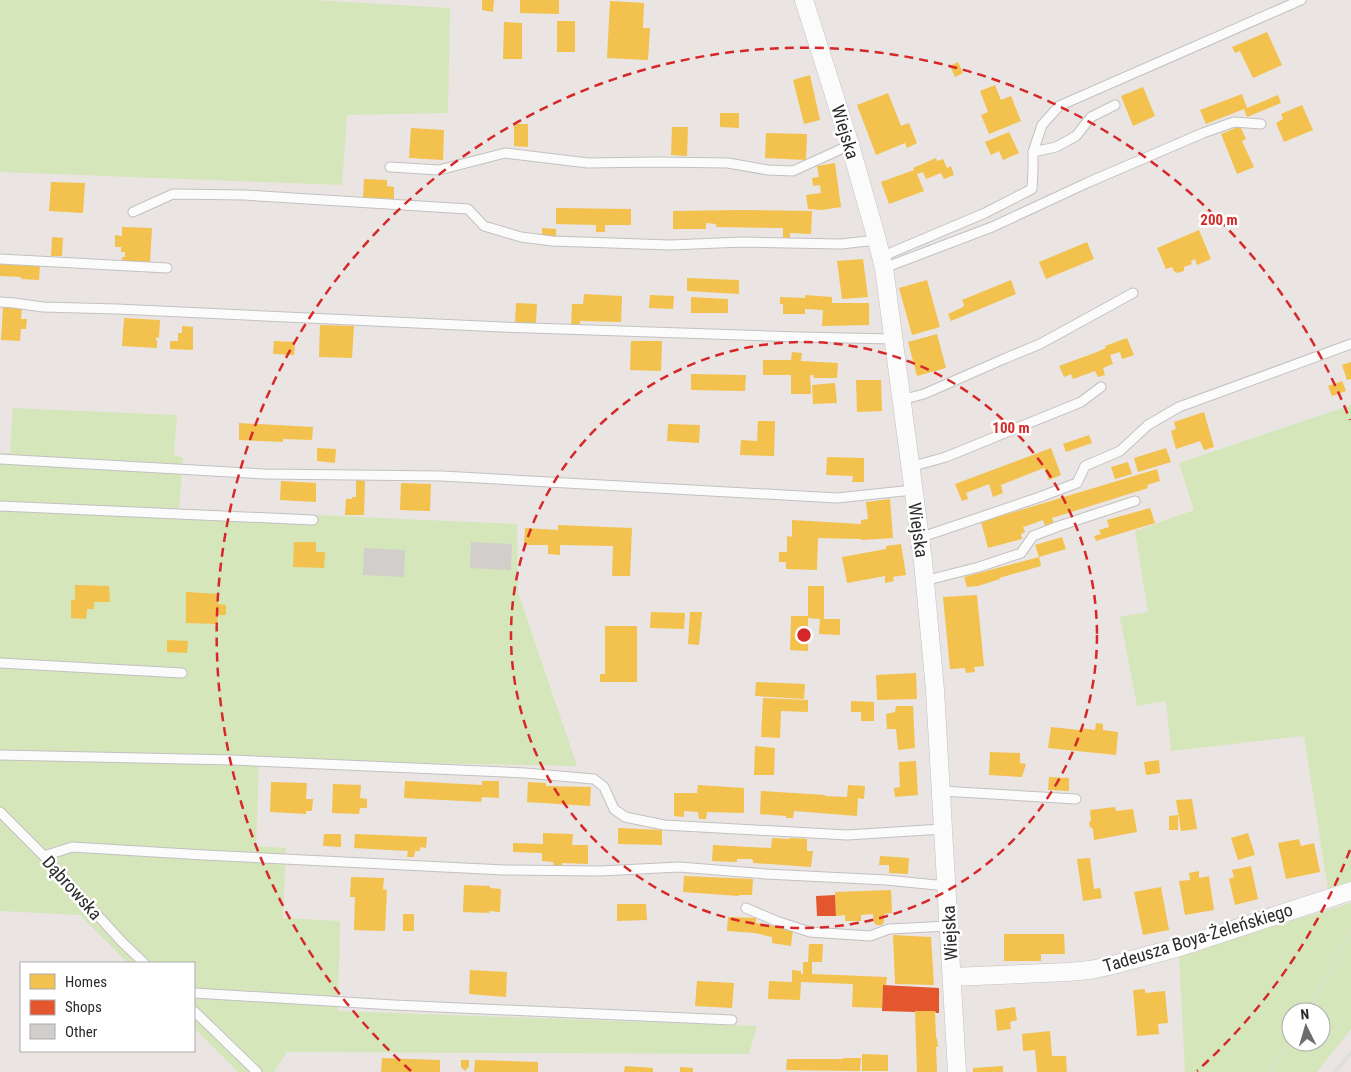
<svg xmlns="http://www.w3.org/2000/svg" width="1351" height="1072" viewBox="0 0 1351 1072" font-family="'Roboto Condensed',sans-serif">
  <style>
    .green { fill: #d5e6ba; fill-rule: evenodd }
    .homes { fill: #f2c14e }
    .shops { fill: #e4572e }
    .building { fill: #d1cecb }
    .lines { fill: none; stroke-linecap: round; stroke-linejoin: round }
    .lane-casing { stroke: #c2c1c1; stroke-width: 11 }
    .street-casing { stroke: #c2c1c1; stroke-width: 19 }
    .lane { stroke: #fcfbfb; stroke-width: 9 }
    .street { stroke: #fcfbfb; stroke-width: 18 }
    .tram { stroke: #dededf; stroke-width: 1 }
    .rail { stroke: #dededf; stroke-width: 4 }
    .ring { fill: none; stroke: #d62828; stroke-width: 2.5; stroke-dasharray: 9 6 }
    .labels { text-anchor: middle; stroke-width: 5; stroke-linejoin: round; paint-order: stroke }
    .street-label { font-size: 18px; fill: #2c2c2c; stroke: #fff }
    .centre { fill: #d62828; stroke: #fff; stroke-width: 2.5 }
    .ring-label { font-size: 15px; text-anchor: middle; font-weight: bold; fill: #d62828; stroke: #fff; stroke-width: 5; stroke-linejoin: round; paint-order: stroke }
  </style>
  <rect width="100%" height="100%" fill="#eae5e2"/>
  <!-- green -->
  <path class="green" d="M 0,0 L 315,0 L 450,8 L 448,113 L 347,115 L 342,185 L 0,172 Z
    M 1351,405 L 1351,881 L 1328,889 L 1304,736 L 1171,751 L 1166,701 L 1137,706 L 1120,617 L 1148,612 L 1135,531 L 1194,510 L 1179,463 Z
    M 13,408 L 177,415 L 174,455 L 183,458 L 179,509 L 517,524 L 518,592 L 577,766 L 259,760 L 256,846 L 286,848 L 283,918 L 340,921 L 338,1011 L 757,1026 L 749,1054 L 287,1052 L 274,1072 L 238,1072 L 194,1028 L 194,963 L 128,963 L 80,915 L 0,911 L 0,453 L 10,453 Z
    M 1351,903 L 1351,1029 L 1317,1072 L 1185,1072 L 1179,955 ZM 1291,1012 L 1321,1012 L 1321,1042 L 1291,1042 Z"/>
  <!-- homes -->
  <path class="homes" d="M 482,0 L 494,0 L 493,12 L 482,10 Z
    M 520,0 L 559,0 L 559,14 L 520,13 Z
    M 610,1 L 644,3 L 643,28 L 650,28 L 648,60 L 607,58 Z
    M 557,21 L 575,21 L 575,52 L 557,52 Z
    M 504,22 L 522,23 L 522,59 L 503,59 Z
    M 1267,32 L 1282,65 L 1253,78 L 1240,51 L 1235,53 L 1232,47 Z
    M 958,62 L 963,73 L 955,77 L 950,66 Z
    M 810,75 L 820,120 L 804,124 L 793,80 Z
    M 995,85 L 1001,100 L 1011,96 L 1021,121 L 989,134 L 981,115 L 988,112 L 980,91 Z
    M 1143,87 L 1155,116 L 1133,126 L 1121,96 Z
    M 888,93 L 901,126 L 909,123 L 917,143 L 907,148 L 905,143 L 876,155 L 857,105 Z
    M 1242,94 L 1247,108 L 1278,95 L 1281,103 L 1247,117 L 1244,109 L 1206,124 L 1200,110 Z
    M 1302,105 L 1313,130 L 1284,142 L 1276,123 L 1283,119 L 1281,114 Z
    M 720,113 L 739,113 L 739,128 L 720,127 Z
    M 514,124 L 528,124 L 528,147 L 514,146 Z
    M 1240,126 L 1246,139 L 1242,141 L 1254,167 L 1237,174 L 1221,134 Z
    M 672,127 L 688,127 L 687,156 L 671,155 Z
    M 411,128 L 444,130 L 443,160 L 409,158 Z
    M 1009,132 L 1019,153 L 1003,160 L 999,151 L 991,155 L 985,142 Z
    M 766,133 L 807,134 L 806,160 L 765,158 Z
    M 936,158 L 937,161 L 943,159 L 947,168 L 951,166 L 954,175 L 944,179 L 941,173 L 926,179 L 923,172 L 917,174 L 924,191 L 889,204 L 881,182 L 914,170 L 913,168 Z
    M 835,163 L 841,207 L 822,210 L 808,209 L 806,195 L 821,193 L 820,185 L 813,186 L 812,178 L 819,177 L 817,166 Z
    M 364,179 L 387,180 L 387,186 L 394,187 L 394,199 L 363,198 Z
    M 51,182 L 85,183 L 83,213 L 49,211 Z
    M 556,208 L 631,209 L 631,225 L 605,225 L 605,232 L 596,232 L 596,225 L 556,224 Z
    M 739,210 L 812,211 L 811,234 L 790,233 L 790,239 L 783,239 L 783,228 L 716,227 L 716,224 L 706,223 L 706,229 L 673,229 L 673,211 Z
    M 122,227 L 152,228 L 150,263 L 122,261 L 122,257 L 125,257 L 125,252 L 121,252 L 121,247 L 115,247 L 115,235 L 122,236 Z
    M 542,228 L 556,229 L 556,237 L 542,237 Z
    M 1199,230 L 1211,259 L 1197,265 L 1195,259 L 1191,261 L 1192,264 L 1184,267 L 1184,271 L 1177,273 L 1174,271 L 1172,267 L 1166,269 L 1157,248 Z
    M 52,237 L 63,238 L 62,256 L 51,256 Z
    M 1087,242 L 1094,259 L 1046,279 L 1039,262 Z
    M 863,259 L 868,297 L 842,299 L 837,261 Z
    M 0,264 L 40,266 L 39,280 L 21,279 L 21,277 L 0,276 Z
    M 687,278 L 739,280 L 739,294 L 687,291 Z
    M 927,280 L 940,327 L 912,335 L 899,288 Z
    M 1011,280 L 1016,294 L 951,321 L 948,314 L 963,307 L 964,305 L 962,300 Z
    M 584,294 L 622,296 L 621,322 L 580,321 L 580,326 L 571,326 L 572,304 L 583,304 Z
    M 650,295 L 674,296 L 673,309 L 649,308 Z
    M 805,295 L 832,297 L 832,303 L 869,303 L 869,325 L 822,326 L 823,310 L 805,309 L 805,314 L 783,314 L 783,304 L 780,304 L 780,297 L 805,298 Z
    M 691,297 L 728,299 L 728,313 L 691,313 Z
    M 516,303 L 537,304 L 536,324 L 515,324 Z
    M 3,307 L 22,308 L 21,319 L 27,319 L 26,329 L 21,329 L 20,341 L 1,340 Z
    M 124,318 L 160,320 L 159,338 L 156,337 L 156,340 L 157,340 L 157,348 L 122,346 Z
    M 320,325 L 354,326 L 352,358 L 319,357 Z
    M 182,326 L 193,327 L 193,350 L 170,349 L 170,341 L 178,341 L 178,333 L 182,333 Z
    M 937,334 L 946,368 L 917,376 L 908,342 Z
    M 1127,338 L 1134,355 L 1122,359 L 1120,352 L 1110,355 L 1113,364 L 1103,368 L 1105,375 L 1098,377 L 1095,371 L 1073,379 L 1071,374 L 1064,377 L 1059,366 L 1097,352 L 1106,348 L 1105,346 Z
    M 274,341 L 295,342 L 294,355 L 273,354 Z
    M 631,341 L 662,341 L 661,371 L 630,370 Z
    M 792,352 L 802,353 L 801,361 L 838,363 L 837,378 L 814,378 L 813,375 L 810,375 L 811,394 L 791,394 L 791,375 L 806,375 L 763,375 L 763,360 L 791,360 Z
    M 1351,362 L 1351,379 L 1347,380 L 1342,365 Z
    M 691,374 L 746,375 L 745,391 L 691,390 Z
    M 856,380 L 881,380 L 882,411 L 857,412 Z
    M 1342,381 L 1346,391 L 1332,396 L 1328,386 Z
    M 835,383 L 837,403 L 813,404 L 812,385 Z
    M 1204,412 L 1214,447 L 1204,450 L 1200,441 L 1176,449 L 1171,431 L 1176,429 L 1174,422 Z
    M 758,421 L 775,421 L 774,456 L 740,455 L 741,440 L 757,441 Z
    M 239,423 L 313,427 L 312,440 L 283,439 L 283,442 L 239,440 Z
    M 668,424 L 700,425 L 699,443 L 667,441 Z
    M 1089,435 L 1092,443 L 1066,452 L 1063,444 Z
    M 317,448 L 336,449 L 335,463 L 317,461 Z
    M 1051,448 L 1061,475 L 1049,480 L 1044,468 L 1001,485 L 1003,493 L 993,497 L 989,484 L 966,493 L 968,499 L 962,501 L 955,484 Z
    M 1166,448 L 1171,462 L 1138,472 L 1134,458 Z
    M 827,457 L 864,458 L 864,482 L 852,482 L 853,476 L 826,475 Z
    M 1128,462 L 1132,474 L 1115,479 L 1111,467 Z
    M 1157,469 L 1160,481 L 1147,485 L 1148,488 L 1052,518 L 1054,524 L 1045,526 L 1043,520 L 1032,524 L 1023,527 L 1025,532 L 1021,534 L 1022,539 L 988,548 L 981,522 Z
    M 356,480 L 365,481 L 364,515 L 345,515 L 346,499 L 352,499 L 352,497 L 356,497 Z
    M 281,481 L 316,483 L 316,502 L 280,500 Z
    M 401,483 L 431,484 L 430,511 L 400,510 Z
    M 890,499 L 893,538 L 861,540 L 861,539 L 818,538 L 817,570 L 786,569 L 786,562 L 779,562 L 779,552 L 787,552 L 787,536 L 792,537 L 792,520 L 861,524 L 861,520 L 868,519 L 866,502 Z
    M 1150,508 L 1155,523 L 1096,541 L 1094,536 L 1101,534 L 1099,530 L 1109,527 L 1107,520 Z
    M 558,525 L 632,528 L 630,576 L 612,576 L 613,546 L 560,545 L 560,555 L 548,554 L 548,545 L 524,545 L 525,528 L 558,530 Z
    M 1062,537 L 1066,549 L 1039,557 L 1041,566 L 999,578 L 1000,579 L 978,586 L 967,587 L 964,577 L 1039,557 L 1035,545 Z
    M 294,542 L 316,542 L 316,552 L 325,552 L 324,568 L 293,567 Z
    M 901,544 L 906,575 L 893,577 L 894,581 L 885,583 L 885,576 L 847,583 L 842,557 L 886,549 L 886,546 Z
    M 75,585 L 109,586 L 110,602 L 94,602 L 94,609 L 87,609 L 86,619 L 71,618 L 71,600 L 75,600 Z
    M 808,586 L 824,586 L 824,619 L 840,619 L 840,635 L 819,634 L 820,619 L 808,618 L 808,651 L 790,650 L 791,616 L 808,616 Z
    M 186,592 L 218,594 L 218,604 L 226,605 L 226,615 L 218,615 L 217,624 L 186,623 Z
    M 977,595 L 984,666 L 974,667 L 975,672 L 966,673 L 965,668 L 950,669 L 943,597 Z
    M 651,612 L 685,613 L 684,629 L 650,628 Z
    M 690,612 L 702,612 L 699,645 L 688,644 Z
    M 605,626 L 637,626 L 637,682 L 600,682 L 600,674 L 605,674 Z
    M 167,640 L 188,641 L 187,653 L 167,652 Z
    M 916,673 L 917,699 L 877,700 L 876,675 Z
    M 756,682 L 805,684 L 804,699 L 755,696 Z
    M 763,698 L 808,700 L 808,712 L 781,711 L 780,738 L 761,737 Z
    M 851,701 L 874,702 L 874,721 L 861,721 L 861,712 L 851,712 Z
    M 896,706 L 913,706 L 915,748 L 898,750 L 896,729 L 887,729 L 886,714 L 895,712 Z
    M 1096,723 L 1103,724 L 1103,730 L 1118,732 L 1116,755 L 1048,748 L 1051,727 L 1080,730 L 1080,728 L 1095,730 Z
    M 755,746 L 775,748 L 774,775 L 754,775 Z
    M 990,752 L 1020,753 L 1020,763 L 1026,764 L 1022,777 L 989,775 Z
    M 1159,760 L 1160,773 L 1146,775 L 1144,762 Z
    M 916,761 L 918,795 L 895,797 L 894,788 L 900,787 L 899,762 Z
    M 1049,777 L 1069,778 L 1069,791 L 1048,790 Z
    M 405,781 L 482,785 L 482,781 L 499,781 L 499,798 L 482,797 L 481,802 L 404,798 Z
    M 271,782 L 307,783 L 306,799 L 313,799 L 312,811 L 306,811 L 306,814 L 270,812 Z
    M 528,782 L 546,783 L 546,786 L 591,787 L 590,806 L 527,802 Z
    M 333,784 L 361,785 L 360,798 L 367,799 L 367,808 L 360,808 L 359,814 L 332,813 Z
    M 698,785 L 744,788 L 744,813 L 707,812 L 706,819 L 699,819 L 698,812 L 684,811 L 684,817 L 674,816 L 674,793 L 697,793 Z
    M 848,785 L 865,786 L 864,799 L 858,798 L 857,816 L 794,811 L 793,818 L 786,818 L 786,816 L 760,814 L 761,791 L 825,795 L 825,796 L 847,797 Z
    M 1192,799 L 1197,829 L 1181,831 L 1176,800 Z
    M 1115,807 L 1116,811 L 1133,809 L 1137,832 L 1094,840 L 1093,829 L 1090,827 L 1089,823 L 1091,820 L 1090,810 Z
    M 1178,815 L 1178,830 L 1169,830 L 1169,816 Z
    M 618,828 L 662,830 L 662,845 L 618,844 Z
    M 543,833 L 573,834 L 572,845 L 588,845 L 588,864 L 562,863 L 562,866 L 554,866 L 553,862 L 542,861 L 542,853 L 513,852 L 513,843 L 543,844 Z
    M 1248,833 L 1255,855 L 1238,860 L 1231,838 Z
    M 324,834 L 341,834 L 341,847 L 323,846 Z
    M 355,834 L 427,837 L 426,848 L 420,847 L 420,851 L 415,851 L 414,857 L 407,857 L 408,851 L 354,848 Z
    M 772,838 L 788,839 L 791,838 L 807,839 L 807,851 L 813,851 L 811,867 L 753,863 L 753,860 L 751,859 L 737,859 L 737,862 L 712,861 L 713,845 L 771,848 Z
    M 1299,839 L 1301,846 L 1314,843 L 1320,872 L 1286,879 L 1278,843 Z
    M 880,856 L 909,858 L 908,874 L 889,873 L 889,865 L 879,865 Z
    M 1090,858 L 1094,889 L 1100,888 L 1102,898 L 1083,901 L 1077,859 Z
    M 1251,866 L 1258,899 L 1235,905 L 1229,879 L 1234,877 L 1232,870 Z
    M 1199,871 L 1199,878 L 1209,876 L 1214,910 L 1185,915 L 1179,881 L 1190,880 L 1189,873 Z
    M 684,876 L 753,879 L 752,895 L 739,895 L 739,896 L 683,892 Z
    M 351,877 L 384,878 L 383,889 L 387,890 L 385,931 L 354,930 L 355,897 L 350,897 Z
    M 464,885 L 490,886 L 490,888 L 501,889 L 500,912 L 489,911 L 489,913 L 463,912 Z
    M 1161,887 L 1169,930 L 1143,935 L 1134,892 Z
    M 891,890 L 892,913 L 884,914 L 884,922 L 882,925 L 877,925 L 874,923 L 873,914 L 861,915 L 861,921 L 845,921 L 845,915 L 836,916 L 835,892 Z
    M 617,904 L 646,904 L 647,920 L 617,921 Z
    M 403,914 L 414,914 L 414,931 L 403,931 Z
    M 728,917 L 756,918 L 756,923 L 793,929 L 791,946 L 772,943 L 772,937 L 755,933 L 727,931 Z
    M 1004,934 L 1064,934 L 1065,954 L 1041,954 L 1041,961 L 1004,961 Z
    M 893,935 L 931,937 L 934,985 L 895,984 Z
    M 809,944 L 823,944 L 822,962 L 812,962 L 812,974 L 887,977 L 886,985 L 883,985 L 882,1008 L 852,1007 L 853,984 L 801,982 L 800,1000 L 768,999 L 769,981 L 792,982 L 792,970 L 801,971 L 801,974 L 803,974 L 803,962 L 808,962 Z
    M 470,970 L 507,972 L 506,997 L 469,994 Z
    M 697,981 L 734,983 L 732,1008 L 695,1006 Z
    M 1145,989 L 1145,993 L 1165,991 L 1168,1023 L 1158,1024 L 1159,1034 L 1137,1036 L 1133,990 Z
    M 1015,1007 L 1017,1020 L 1010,1022 L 1011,1029 L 997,1031 L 995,1010 Z
    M 915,1011 L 935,1011 L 936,1038 L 937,1038 L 938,1047 L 936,1047 L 937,1072 L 917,1072 Z
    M 1050,1031 L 1052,1056 L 1066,1056 L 1067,1072 L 1037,1072 L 1035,1050 L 1023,1051 L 1022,1034 Z
    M 862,1054 L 888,1055 L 888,1071 L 862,1071 Z
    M 382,1058 L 440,1060 L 440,1072 L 381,1072 Z
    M 843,1058 L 861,1058 L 860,1071 L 786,1070 L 787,1059 L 843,1059 Z
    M 461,1060 L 469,1060 L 469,1066 L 465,1071 L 461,1067 Z
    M 475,1060 L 538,1062 L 538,1072 L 474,1072 Z
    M 625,1066 L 653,1068 L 653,1072 L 624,1072 Z
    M 1003,1066 L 1003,1072 L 973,1072 L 973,1068 Z
    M 680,1067 L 693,1068 L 693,1072 L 680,1072 Z"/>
  <!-- shops -->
  <path class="shops" d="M 835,895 L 836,916 L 817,916 L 816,896 Z
    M 883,985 L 939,988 L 939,1013 L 936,1013 L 935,1011 L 915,1011 L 915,1012 L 882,1011 Z"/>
  <!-- building -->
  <path class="building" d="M 471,542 L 512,544 L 511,570 L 470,568 Z
    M 364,548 L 405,550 L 404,577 L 363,575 Z"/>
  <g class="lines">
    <defs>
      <path id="lane" d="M 1033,152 L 1056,147 L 1076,136 L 1091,117 L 1115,105
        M 390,167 L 439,170 L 505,153 L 588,163 L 657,162 L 728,163 L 768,170 L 793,171 L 850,145
        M 133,212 L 173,194 L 244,195 L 468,209 L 484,226 L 521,237 L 552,241 L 670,245 L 743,242 L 841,244 L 877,240
        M 881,257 L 985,213 L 1032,189 L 1033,169 L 1033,152 L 1042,125 L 1059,106 L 1301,0
        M 0,259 L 167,268
        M 884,268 L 992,227 L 1089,182 L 1203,133 L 1234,122 L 1261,124
        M 0,302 L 14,303 L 43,307 L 117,309 L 502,327 L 799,337 L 893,339
        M 901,400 L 924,394 L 1006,358 L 1040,344 L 1133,293
        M 0,459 L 264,474 L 442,476 L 837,498 L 913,490
        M 910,467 L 946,457 L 1081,402 L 1101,387
        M 0,506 L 313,520
        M 919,538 L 1037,498 L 1077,483 L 1085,466 L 1120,451 L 1148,425 L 1179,407 L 1351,344
        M 924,581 L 979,567 L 1021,553 L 1033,536 L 1059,526 L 1135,501
        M 0,663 L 182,673
        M 0,755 L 233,760 L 525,773 L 594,779 L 604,787 L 614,809 L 625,817 L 664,825 L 847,835 L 943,829
        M 941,791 L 1076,799
        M 0,812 L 44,856 L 122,942 L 144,963
        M 44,856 L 72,847 L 204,855 L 504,870 L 600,871 L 679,867 L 766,874 L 886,880 L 947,886
        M 746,908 L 776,921 L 810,932 L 870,936 L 889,929 L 949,926
        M 194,993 L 394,1005 L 732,1020
        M 194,1011 L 257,1072"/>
      <path id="street" d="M 804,0 L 850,145 L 877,240 L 884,268 L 923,561 L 935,690 L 957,1072
        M 952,977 L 1068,972 L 1090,970 L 1109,966 L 1180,947 L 1351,891"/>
    </defs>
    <!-- lane casing -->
    <use href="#lane" class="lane-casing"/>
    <!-- street casing -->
    <use href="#street" class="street-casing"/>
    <!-- lane -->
    <use href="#lane" class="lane"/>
    <!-- street -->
    <use href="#street" class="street"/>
    <!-- tram -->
    <path class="tram" d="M 1308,1012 L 1351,931
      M 1268,1072 L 1291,1039"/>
    <!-- rail -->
    <path class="rail" d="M 1335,1072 L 1351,1053"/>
  </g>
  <!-- distance rings -->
  <g class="ring">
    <circle cx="804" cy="635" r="293"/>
    <path d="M1350 850A587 587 0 0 1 1197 1071M411 1071A587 587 0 1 1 1350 420"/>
  </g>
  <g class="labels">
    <!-- street labels -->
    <g class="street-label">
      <text transform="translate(845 132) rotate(73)" y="6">Wiejska</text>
      <text transform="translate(918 530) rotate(82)" y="6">Wiejska</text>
      <text transform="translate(72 888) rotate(48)" y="6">Dąbrowska</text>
      <text transform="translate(950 933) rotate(-93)" y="6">Wiejska</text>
      <text transform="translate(1198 938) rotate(-17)" y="6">Tadeusza Boya-Żeleńskiego</text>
    </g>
  </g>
  <circle cx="804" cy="635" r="8" class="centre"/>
  <g class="ring-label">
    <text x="1219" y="225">200 m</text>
    <text x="1011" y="433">100 m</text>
  </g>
  <!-- legend -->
  <rect x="20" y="962" width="175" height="90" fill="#ffffff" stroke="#ababab"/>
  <rect x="30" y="974" width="25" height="15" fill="#f2c14e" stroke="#ababab"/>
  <text x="65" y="987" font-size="15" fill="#2c2c2c">Homes</text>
  <rect x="30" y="1000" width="25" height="15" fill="#e4572e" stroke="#ababab"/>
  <text x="65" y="1012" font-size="15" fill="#2c2c2c">Shops</text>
  <rect x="30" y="1024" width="25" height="15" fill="#d1cecb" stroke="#ababab"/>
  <text x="65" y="1037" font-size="15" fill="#2c2c2c">Other</text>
  <!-- north arrow -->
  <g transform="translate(1306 1027) rotate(355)"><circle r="24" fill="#ffffff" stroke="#ababab"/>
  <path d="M0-4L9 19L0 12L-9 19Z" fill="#6e6d6c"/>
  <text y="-8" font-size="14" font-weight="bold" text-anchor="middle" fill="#2c2c2c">N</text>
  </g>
</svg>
